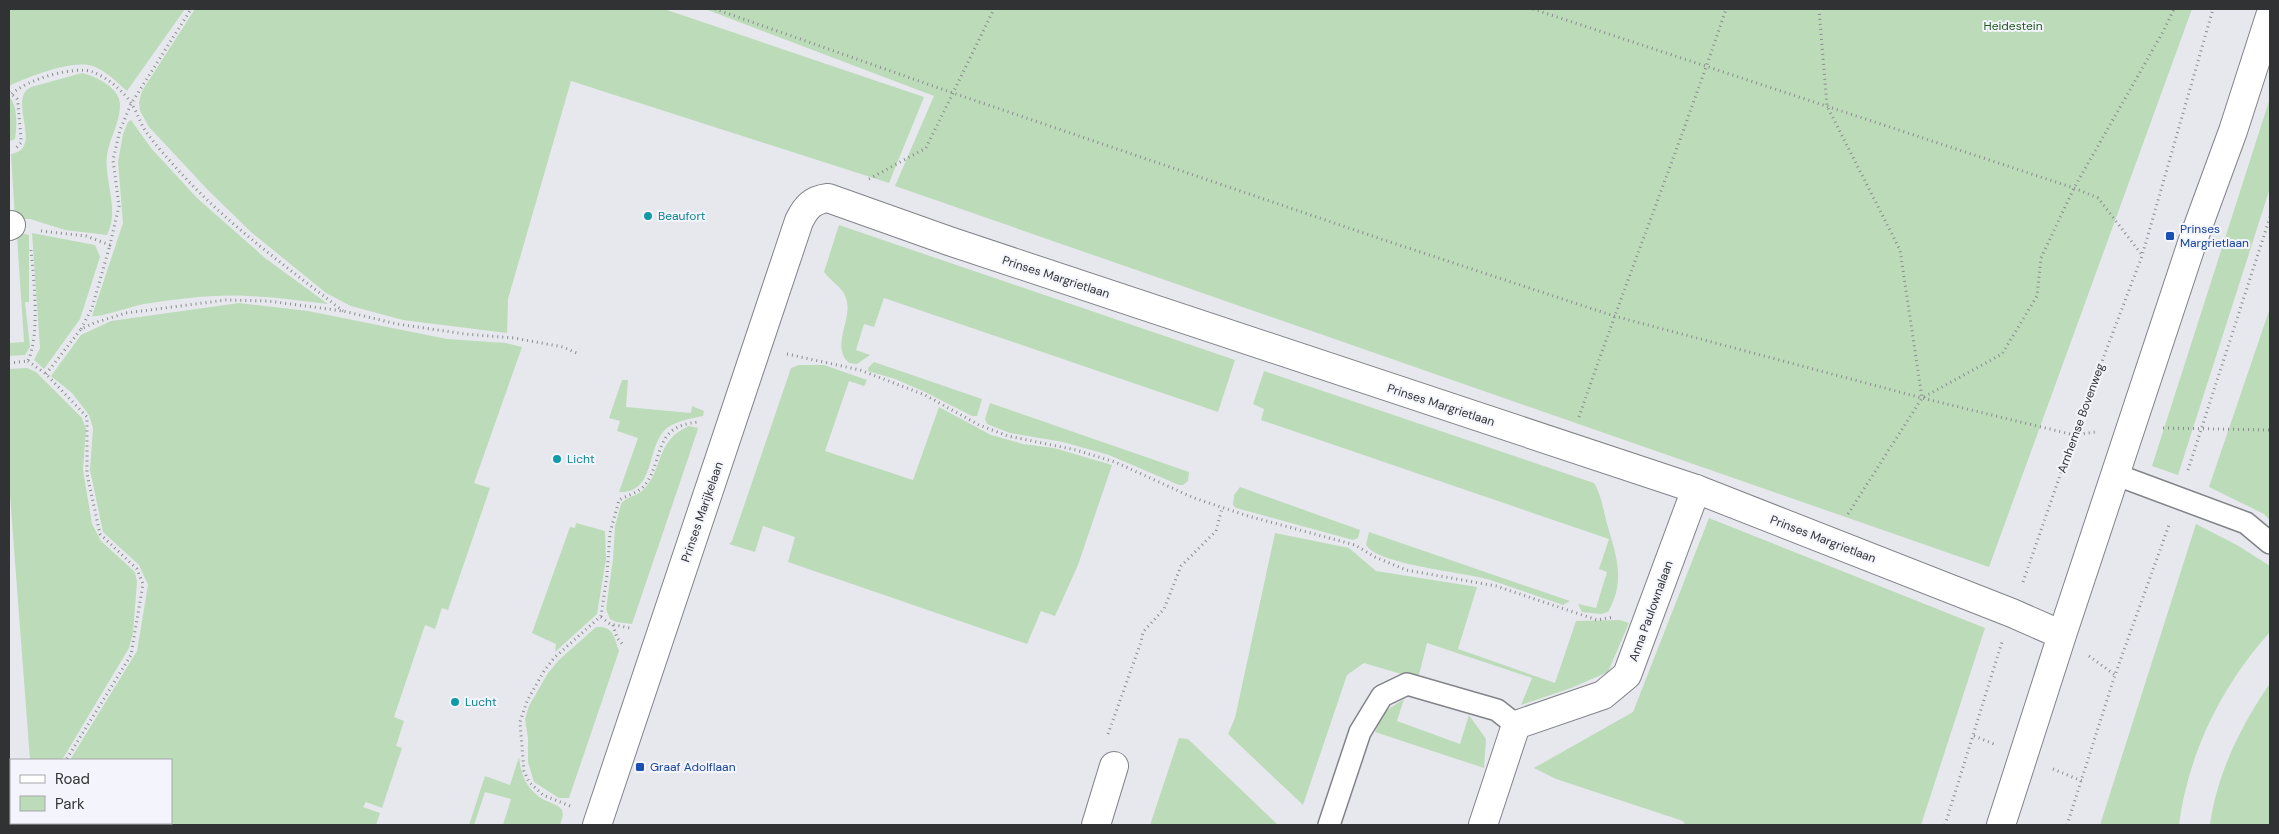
<svg xmlns="http://www.w3.org/2000/svg" width="2279" height="834" viewBox="0 0 2279 834" font-family="'DM Sans',sans-serif">
  <style>
    .green { fill: #bcdbb9 }
    .lines { fill: none; stroke-linecap: round; stroke-linejoin: round }
    .lane-casing { stroke: #828389; stroke-width: 24 }
    .street-casing { stroke: #828389; stroke-width: 30 }
    .secondary-casing { stroke: #828389; stroke-width: 30 }
    .path { stroke: #8b8c90; stroke-width: 3; stroke-dasharray: 1 4; stroke-linecap: butt }
    .lane { stroke: #fff; stroke-width: 21 }
    .street { stroke: #fff; stroke-width: 28 }
    .secondary { stroke: #fff; stroke-width: 28 }
    .culture-dot { fill: #0f9aa8; stroke: #f4f5fc; stroke-width: 2 }
    .transit-dot { fill: #1a4fb4; stroke: #f4f5fc; stroke-width: 2 }
    .labels { text-anchor: middle; stroke-width: 4; stroke-linejoin: round; paint-order: stroke }
    .park-label { font-size: 12px; fill: #225720; stroke: #f4f5fc }
    .culture-label { font-size: 12px; fill: #0d838f; stroke: #f4f5fc; text-anchor: start }
    .transit-label { font-size: 12px; fill: #164399; stroke: #f4f5fc; text-anchor: start }
    .street-label { font-size: 12px; fill: #313234; stroke: #f4f5fc }
  </style>
  <rect width="100%" height="100%" fill="#e7e8ee"/>
  <!-- green -->
  <path class="green" d="M 9,9 L 185,9 L 127,91 C 117,82 102,67 88,65 C 66,62 29,77 9,86 Z
    M 195,9 L 664,9 L 924,97 L 889,183 L 571,81 L 508,299 L 507,333 L 403,320 L 351,306 L 326,293 L 251,232 L 208,190 L 149,127 L 140,111 L 139,102 L 142,91 Z
    M 705,9 L 2192,9 L 1989,567 L 895,186 L 934,96 Z
    M 82,73 C 95,76 115,86 119,99 C 124,116 109,138 107,155 C 104,182 120,209 107,235 L 65,230 L 30,219 L 15,219 L 11,154 C 45,149 6,99 31,87 Z
    M 9,97 C 18,104 17,127 15,139 L 10,141 Z
    M 2270,98 L 2270,188 L 2178,475 L 2152,466 Z
    M 131,120 L 151,148 L 197,198 L 265,258 L 328,304 C 301,301 274,297 248,296 C 214,294 177,299 144,304 C 132,306 100,318 92,316 L 123,223 L 118,162 L 123,134 L 128,122 Z
    M 839,225 L 1235,360 L 1218,412 L 884,298 L 874,327 L 864,324 L 856,350 L 870,355 L 857,364 L 849,363 C 831,347 851,322 847,302 C 845,288 832,283 824,272 Z
    M 32,233 L 95,245 L 100,257 L 80,319 L 44,369 L 34,360 L 40,348 Z
    M 25,234 L 29,235 L 29,302 L 25,302 L 30,347 L 25,355 L 9,356 L 9,343 L 24,342 L 17,235 Z
    M 239,303 L 308,311 L 447,339 L 506,343 L 522,347 L 474,483 L 490,488 L 448,610 L 442,608 L 435,629 L 425,625 L 394,717 L 404,721 L 396,746 L 402,748 L 382,808 L 366,802 L 363,807 L 380,813 L 376,825 L 74,825 L 72,823 L 171,823 L 171,760 L 70,760 L 137,651 L 148,585 L 139,565 L 103,532 L 90,470 L 93,428 L 89,415 L 72,393 L 51,376 L 81,335 L 111,321 Z
    M 2270,308 L 2270,520 L 2264,514 L 2209,487 Z
    M 874,362 L 982,399 L 977,416 L 972,416 L 925,392 L 895,379 L 868,371 L 868,368 Z
    M 799,365 L 824,365 L 867,380 L 864,386 L 849,381 L 825,451 L 913,480 L 939,407 L 991,435 L 1023,444 L 1054,448 L 1112,465 L 1078,565 L 1055,616 L 1041,611 L 1027,644 L 788,562 L 795,537 L 763,526 L 755,552 L 729,544 L 732,541 L 791,368 Z
    M 27,368 L 36,372 L 82,418 L 86,429 L 83,470 L 92,524 L 101,541 L 135,572 L 137,582 L 133,633 L 129,648 L 62,760 L 30,760 L 9,482 L 9,369 Z
    M 1264,371 L 1594,483 C 1601,494 1603,508 1606,520 C 1615,553 1627,579 1608,612 L 1601,614 L 1582,612 L 1578,604 L 1596,608 L 1607,572 L 1599,569 L 1609,539 L 1261,420 L 1264,409 L 1253,404 Z
    M 622,380 L 628,380 L 626,407 L 691,413 L 692,406 L 704,411 L 703,416 C 690,419 672,421 663,432 C 647,451 654,494 619,492 L 638,438 L 617,431 L 620,421 L 609,418 Z
    M 990,403 L 1189,472 L 1188,481 L 1183,485 L 1179,485 L 1109,455 L 1063,442 L 1010,433 L 987,424 L 985,419 Z
    M 689,426 L 698,428 L 697,432 L 632,624 L 616,622 L 610,619 L 606,609 L 613,559 L 615,526 L 621,504 C 627,496 638,496 644,489 C 664,468 655,441 689,426 Z
    M 1240,487 L 1360,530 L 1358,538 L 1353,540 L 1236,508 L 1233,505 L 1234,495 Z
    M 1709,518 L 1985,628 L 1921,825 L 1685,825 L 1683,821 L 1556,779 L 1534,768 L 1633,712 Z
    M 576,523 L 605,531 L 606,559 L 597,614 L 555,652 L 556,644 L 532,633 L 570,527 L 575,528 Z
    M 2196,524 L 2237,545 L 2270,566 L 2270,632 C 2222,685 2188,754 2179,825 L 2100,825 Z
    M 1369,532 L 1570,601 L 1563,605 C 1539,597 1515,588 1490,580 C 1465,572 1378,565 1366,545 Z
    M 1275,533 L 1349,548 L 1376,571 L 1477,587 L 1458,649 L 1555,683 L 1576,621 L 1620,620 L 1629,623 L 1608,672 L 1571,688 L 1521,705 L 1532,678 L 1427,643 L 1418,679 L 1364,663 L 1347,675 L 1303,805 L 1228,734 L 1235,718 Z
    M 596,627 C 614,626 614,637 619,651 L 569,798 L 559,798 L 534,782 L 528,762 L 528,738 L 525,719 L 529,706 L 548,673 L 559,660 Z
    M 2270,683 L 2270,825 L 2210,825 C 2217,773 2241,726 2270,683 Z
    M 1404,699 L 1397,721 L 1460,744 L 1469,715 L 1486,739 L 1484,768 L 1375,732 L 1384,712 Z
    M 1179,738 L 1188,739 L 1278,825 L 1150,825 Z
    M 519,757 C 521,776 527,790 544,800 C 551,803 557,804 562,810 L 563,815 L 560,825 L 503,825 L 511,799 L 485,792 L 474,825 L 469,825 L 485,776 L 510,785 Z"/>
  <g class="lines">
    <defs>
      <path id="lane" d="M 2117,475 L 2246,523 L 2270,543
        M 1329,825 L 1360,732 L 1382,696 L 1407,684 L 1497,710 L 1516,725"/>
      <path id="street" d="M 9,226 L 11,225
        M 1096,825 L 1114,766
        M 1483,825 L 1516,725 L 1603,695 L 1627,675 L 1696,489"/>
      <path id="secondary" d="M 597,825 L 799,221 C 806,207 812,200 828,198 L 949,241 L 1696,489 L 2012,613 L 2062,635
        M 2001,825 L 2062,635 L 2193,240 L 2233,131 L 2270,16"/>
    </defs>
    <!-- lane casing -->
    <use href="#lane" class="lane-casing"/>
    <!-- street casing -->
    <use href="#street" class="street-casing"/>
    <!-- secondary casing -->
    <use href="#secondary" class="secondary-casing"/>
    <!-- path -->
    <path class="path" d="M 715,9 L 953,93 L 1384,240 L 1614,316 L 1922,398 L 2074,435 L 2095,432
      M 1533,9 L 2074,188 L 2098,198 L 2142,255
      M 1819,9 L 1827,106 L 1900,250 L 1922,398
      M 9,92 L 17,99 L 18,104 L 21,138 L 21,143 L 15,149
      M 12,94 C 25,80 75,65 93,72 C 108,78 125,92 133,106 C 138,115 141,125 147,133 C 154,143 163,153 171,162 C 221,220 283,264 343,311
      M 869,179 L 926,148 L 994,9
      M 41,231 L 86,236 L 110,245 L 119,206 L 113,160 L 120,130 L 131,104 L 191,9
      M 81,329 L 92,308 L 110,245
      M 787,354 L 860,370 L 925,395 L 979,425 L 1008,436 L 1076,450 L 1115,462 L 1194,498 L 1248,516 L 1355,545 L 1375,557 L 1406,570 L 1496,586 L 1597,620 L 1614,617
      M 28,361 L 46,374 L 87,417 L 87,474 L 100,534 L 137,569 L 143,584 L 131,655 L 66,760
      M 9,363 L 28,361 C 40,334 34,280 31,250
      M 46,374 L 81,329 L 94,323 L 126,313 L 226,300 L 268,301 L 343,311 L 397,324 L 465,334 L 514,338 L 563,347 L 579,354
      M 1579,417 C 1626,280 1680,146 1726,9
      M 2163,428 L 2270,430
      M 2188,470 L 2270,217
      M 1848,514 L 1922,398 L 2002,354 L 2037,296 L 2041,258 L 2074,188 L 2164,30 L 2174,9
      M 2023,582 L 2074,435 L 2142,256 L 2213,9
      M 601,617 L 610,624 L 630,628
      M 613,625 L 617,638 L 624,646
      M 2089,656 L 2115,675
      M 1108,734 L 1141,642 L 1143,632 L 1164,609 L 1181,566 L 1216,531 L 1222,508
      M 1974,736 L 1994,744
      M 2053,769 L 2082,781
      M 570,806 L 543,795 L 529,782 L 524,771 L 520,722 L 527,701 L 544,671 L 554,658 L 601,616 L 607,575 L 610,533 L 619,500 C 626,496 637,493 643,487 C 666,461 650,426 699,422
      M 70,823 L 72,825
      M 1945,825 L 2002,642
      M 2067,825 L 2115,675 L 2169,525"/>
    <!-- lane -->
    <use href="#lane" class="lane"/>
    <!-- street -->
    <use href="#street" class="street"/>
    <!-- secondary -->
    <use href="#secondary" class="secondary"/>
  </g>
  <!-- markers -->
  <g class="culture-dot">
    <circle cx="648" cy="216" r="5"/>
    <circle cx="557" cy="459" r="5"/>
    <circle cx="455" cy="702" r="5"/>
  </g>
  <g class="transit-dot">
    <rect x="2165" y="231" width="10" height="10" rx="2.5"/>
    <rect x="635" y="762" width="10" height="10" rx="2.5"/>
  </g>
  <g class="labels">
    <!-- park labels -->
    <g class="park-label">
      <text x="2013" y="30">Heidestein</text>
    </g>
    <!-- culture labels -->
    <g class="culture-label">
      <text x="658" y="220">Beaufort</text>
      <text x="567" y="463">Licht</text>
      <text x="465" y="706">Lucht</text>
    </g>
    <!-- transit labels -->
    <g class="transit-label">
      <text x="2180" y="233">Prinses<tspan x="2180" dy="14">Margrietlaan</tspan></text>
      <text x="650" y="771">Graaf Adolflaan</text>
    </g>
    <!-- street labels -->
    <g class="street-label">
      <text transform="translate(1056 277) rotate(18)" y="4">Prinses Margrietlaan</text>
      <text transform="translate(1441 405) rotate(18)" y="4">Prinses Margrietlaan</text>
      <text transform="translate(2081 418) rotate(-70)" y="4">Arnhemse Bovenweg</text>
      <text transform="translate(702 512) rotate(-71)" y="4">Prinses Marijkelaan</text>
      <text transform="translate(1823 539) rotate(21)" y="4">Prinses Margrietlaan</text>
      <text transform="translate(1651 611) rotate(-70)" y="4">Anna Paulownalaan</text>
    </g>
  </g>
  <!-- border -->
  <rect width="2279" height="834" fill="none" stroke="#313234" stroke-width="20"/>
  <!-- legend -->
  <rect x="10" y="759" width="162" height="65" fill="#f4f5fc" stroke="#a6a7ac"/>
  <rect x="20" y="775" width="25" height="8" fill="#ffffff" stroke="#a6a7ac"/>
  <text x="55" y="784" font-size="15" fill="#313234">Road</text>
  <rect x="20" y="796" width="25" height="15" fill="#bcdbb9" stroke="#a6a7ac"/>
  <text x="55" y="809" font-size="15" fill="#313234">Park</text>
</svg>
